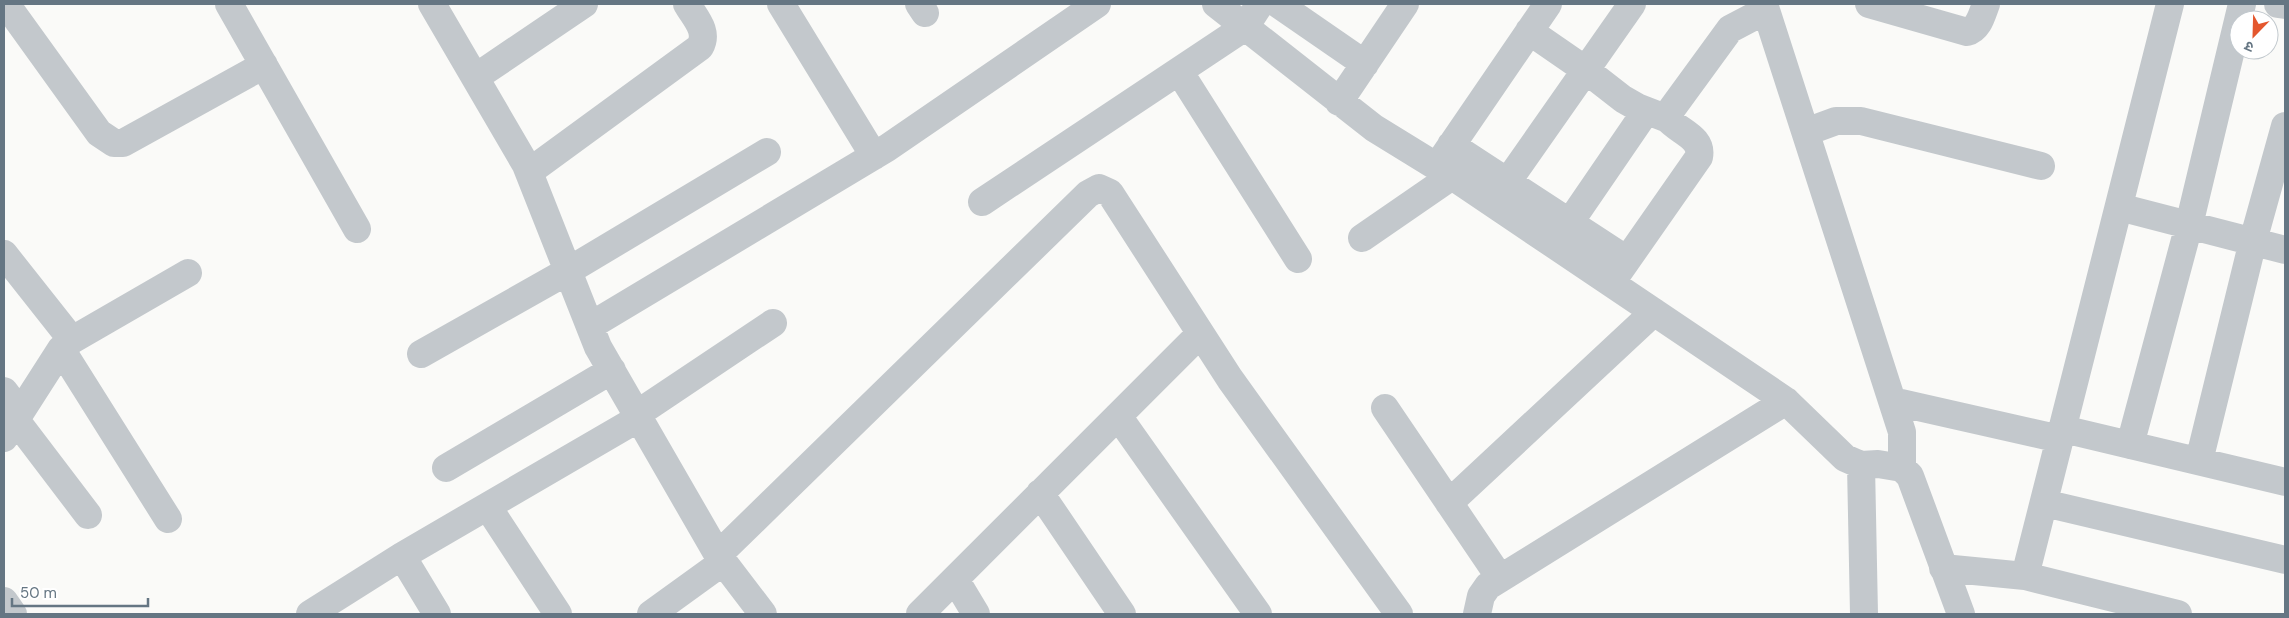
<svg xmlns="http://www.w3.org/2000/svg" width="2289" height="618" viewBox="0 0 2289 618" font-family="'DM Sans','Noto Sans Devanagari',sans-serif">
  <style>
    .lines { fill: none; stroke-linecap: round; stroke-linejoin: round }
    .minor { stroke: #c3c8cc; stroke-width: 28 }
  </style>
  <rect width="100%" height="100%" fill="#fafaf8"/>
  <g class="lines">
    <!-- minor -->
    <path class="minor" d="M 6,4 L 99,133 L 114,143 L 123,143 L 264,65
      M 229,4 L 357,229
      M 432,4 L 526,165 L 598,347 L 718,555 L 763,614
      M 781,4 L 874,156
      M 919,4 L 925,13
      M 1216,4 L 1374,128 L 1452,176 L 1786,401 L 1845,458 L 1861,465 L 1878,464 L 1902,468 L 1910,476 L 1961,614
      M 1278,4 L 1365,64
      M 1764,4 L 1902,432 L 1902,468
      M 1869,4 L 1967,32 C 1979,29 1982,14 1986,4
      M 2278,4 L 2285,5
      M 1529,31 L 1587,71 L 1623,99 L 1637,107 L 1668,119
      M 1179,71 L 1298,259
      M 476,77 L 584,4
      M 1339,102 L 1405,4
      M 1806,132 L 1836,121 L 1861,121 L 2041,166
      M 1451,145 L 1627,260
      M 1442,159 L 1548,4
      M 529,172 L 700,47 C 709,31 695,18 687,4
      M 1508,181 L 1632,4
      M 982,202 L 1245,27 L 1260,4
      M 2119,207 L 2285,250
      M 1570,222 L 1646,111
      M 1362,238 L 1452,176
      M 4,254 L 72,340
      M 1611,283 L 1699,157 C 1703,137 1679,132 1668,119 L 1668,114 L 1730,29 L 1766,10
      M 590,326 L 887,148 L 1097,4
      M 61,349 L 168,519
      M 421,354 L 568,271 L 767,152
      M 4,391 L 20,412
      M 1892,401 L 2060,439
      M 1385,408 L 1500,578
      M 637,414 L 773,323
      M 1118,416 L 1258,614
      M 15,419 L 88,515
      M 2063,429 L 2285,482
      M 4,438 L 61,349 L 72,340 L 188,273
      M 2130,445 L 2189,225 L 2242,4
      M 2199,461 L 2253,241 L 2285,126
      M 1861,465 L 1864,614
      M 446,468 L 612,370
      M 1040,493 L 1122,614
      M 1449,503 L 1654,312
      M 2044,503 L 2285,560
      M 488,507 L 558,614
      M 718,555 L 1088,194 L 1099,188 L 1110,193 L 1230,379 L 1399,614
      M 402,556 L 437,614
      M 1943,568 L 2025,576 L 2178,614
      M 2025,576 L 2170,4
      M 955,579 L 976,614
      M 4,601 L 13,614
      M 310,614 L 402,556 L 639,418
      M 651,614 L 723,562
      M 920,614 L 1200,334
      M 1477,614 L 1481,596 L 1488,586 L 1786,401"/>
  </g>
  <!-- border -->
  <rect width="2289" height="618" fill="none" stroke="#657683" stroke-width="10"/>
  <!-- north arrow -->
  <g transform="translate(2254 35) rotate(203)"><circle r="24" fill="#ffffff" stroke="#c1c8cd"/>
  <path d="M0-4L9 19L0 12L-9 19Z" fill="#e4572e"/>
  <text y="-8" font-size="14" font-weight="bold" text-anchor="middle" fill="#657683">उ</text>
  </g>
  <!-- scale -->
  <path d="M12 598v8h136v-8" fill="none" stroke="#657683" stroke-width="2.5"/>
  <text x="20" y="598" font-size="15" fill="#657683" stroke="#ffffff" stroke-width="4" paint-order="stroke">50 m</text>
</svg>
